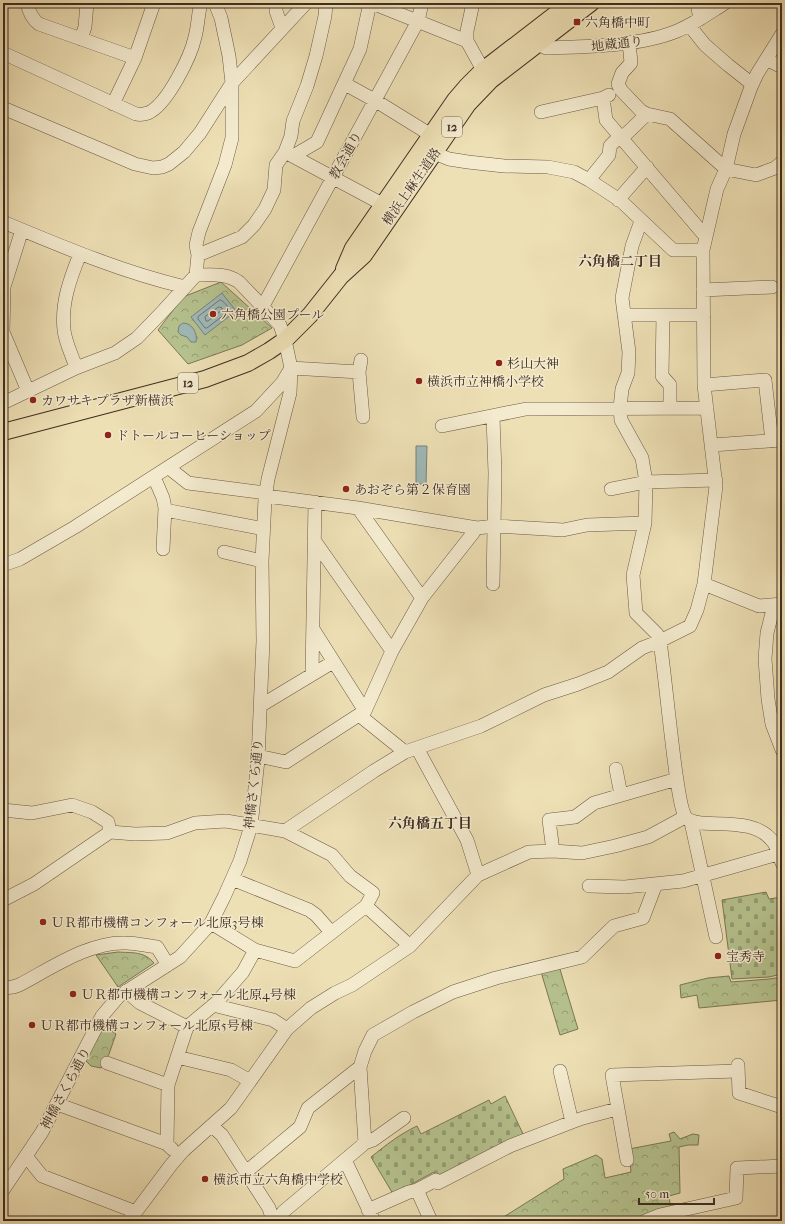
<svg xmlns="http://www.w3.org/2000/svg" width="785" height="1224" viewBox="0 0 785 1224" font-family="'IM FELL French Canon','Noto Serif JP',serif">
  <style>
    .forest { fill: url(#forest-crowns); stroke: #7a7858 }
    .cemetery { fill: url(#cemetery-stones); stroke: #7a7858 }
    .water { fill: #9fbab9; stroke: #79827c }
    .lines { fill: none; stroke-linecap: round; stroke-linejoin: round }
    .shore { stroke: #6f746d; stroke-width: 1 }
    .minor-casing { stroke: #6b5a46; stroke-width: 14 }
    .major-casing { stroke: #3f2d21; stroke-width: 18 }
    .minor { stroke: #f4ebcf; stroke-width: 13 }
    .major { stroke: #eee0b5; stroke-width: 16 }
    .poi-dot { fill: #8f2418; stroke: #f4ebcf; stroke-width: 1.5 }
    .labels { text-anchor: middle; stroke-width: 3; stroke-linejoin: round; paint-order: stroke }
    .shield { fill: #f4ebcf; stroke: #756655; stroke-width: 1 }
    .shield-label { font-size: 12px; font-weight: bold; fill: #3f2d21 }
    .poi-label { font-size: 13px; fill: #3f2d21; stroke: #f4ebcf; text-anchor: start }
    .street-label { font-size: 13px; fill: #3f2d21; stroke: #f4ebcf }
    .neighbourhood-label { font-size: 14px; font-weight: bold; fill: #3f2d21; stroke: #f4ebcf }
  </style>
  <defs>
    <pattern id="forest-crowns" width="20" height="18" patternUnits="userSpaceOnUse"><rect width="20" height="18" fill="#b6c38f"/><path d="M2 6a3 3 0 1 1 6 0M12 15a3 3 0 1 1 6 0" fill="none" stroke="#959f74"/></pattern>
    <pattern id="cemetery-stones" width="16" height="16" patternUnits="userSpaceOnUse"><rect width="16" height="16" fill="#b6c38f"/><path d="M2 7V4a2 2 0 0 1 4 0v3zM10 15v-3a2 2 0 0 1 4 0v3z" fill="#959f74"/></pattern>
  </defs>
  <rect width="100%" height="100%" fill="#eee0b5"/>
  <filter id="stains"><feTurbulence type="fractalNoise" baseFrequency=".005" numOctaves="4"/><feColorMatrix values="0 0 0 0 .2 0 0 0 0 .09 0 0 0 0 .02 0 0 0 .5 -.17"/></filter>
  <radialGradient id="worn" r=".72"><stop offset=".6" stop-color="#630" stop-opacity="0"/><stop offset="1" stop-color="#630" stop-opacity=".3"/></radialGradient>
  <!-- forest -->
  <path class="forest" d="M 221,282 L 272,328 L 242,345 L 188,364 L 158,330 L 183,297 Z
    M 118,952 C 132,953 144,951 154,963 L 118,987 L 96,955 Z
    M 559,966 L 578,1029 L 560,1035 L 541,972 Z
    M 729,976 L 731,982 L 769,979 L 782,977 L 782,1000 L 699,1008 L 697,995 L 681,998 L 680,985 L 708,978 Z
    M 103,1025 L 116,1034 L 109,1054 L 101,1068 L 91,1066 L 84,1059 Z
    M 674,1132 L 680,1139 L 693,1134 L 699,1135 L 698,1145 L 688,1145 L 679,1147 L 680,1193 L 669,1196 L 671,1211 L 639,1221 L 503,1221 L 502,1218 L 564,1179 L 563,1169 L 596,1155 L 602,1159 L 605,1178 L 631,1172 L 629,1149 L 671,1141 L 669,1134 Z"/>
  <!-- cemetery -->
  <path class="cemetery" d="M 766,892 L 769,899 L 782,897 L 782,974 L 769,977 L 732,979 L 722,900 Z
    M 505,1096 L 524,1136 L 439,1179 L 434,1172 L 393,1194 L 371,1157 C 386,1145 400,1134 417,1126 L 421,1134 L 489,1100 L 491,1104 Z"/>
  <!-- water -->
  <path class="water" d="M 222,293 L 236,311 L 205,335 L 191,317 Z
    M 183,323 C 192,323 198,333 196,342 L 191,342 L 187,337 L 181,335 L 178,332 L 179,326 Z
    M 416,446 L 427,446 L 426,484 L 416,484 Z"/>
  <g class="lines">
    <!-- shore -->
    <path class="shore" d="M 220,300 C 223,300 229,307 229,311 L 207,328 L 205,328 L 198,319 L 198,317 Z
      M 219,307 L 222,308 L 222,310 L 208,321 L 206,321 L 205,317 Z"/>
    <defs>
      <path id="minor" d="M 27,3 C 29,12 32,19 39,24 L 135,58 L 154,3
        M 276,3 L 276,11 L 282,28
        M 372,3 L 467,41
        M 473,3 L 467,31 L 467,41 L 483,70
        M 697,3 L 700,19
        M 689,25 L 705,45 L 728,65 L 752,84
        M 534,36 L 540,45 L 546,48 C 585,47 641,46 677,31 C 694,24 709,13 725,3
        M 81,39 L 85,27 L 87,3
        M 629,42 L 631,63 L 622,73 L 618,84 L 621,90 L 641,111 L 647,114 L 670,119 L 726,169 L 756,175 L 775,168 L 782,162
        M 3,53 L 136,114 C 140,115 145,114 148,113 C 167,105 191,56 195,37 C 198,26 198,14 201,3
        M 766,60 L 772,62 L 782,67
        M 345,84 L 376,101 L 431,135
        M 603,98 L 606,120 L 706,237
        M 113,104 L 135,58
        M 3,108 L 135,164 L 153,168 L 162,167 L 169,164 L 184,152 L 200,133 L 232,83 L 306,3
        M 541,112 L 603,98 L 609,95
        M 622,138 L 647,114
        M 287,153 L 384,205
        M 434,153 L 449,159 L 468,162 L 504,166 L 548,167 L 574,172 L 589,180 L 621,201 L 673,250 L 703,250
        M 293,156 L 317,142 L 360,49 L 370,3
        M 589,180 L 609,155 L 610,146 L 620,136
        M 618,200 L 647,167
        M 641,221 L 632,246 L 622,298 L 629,352 L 628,373 L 622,389 L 620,408 L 621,420 L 642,458 L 646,482 L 645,523 L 633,575 L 636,613 L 657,634 L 660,641 C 666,686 670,730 676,774 C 678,785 680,807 685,816 C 695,833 752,811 774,843 C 778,849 780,857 782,863
        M 3,222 C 63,247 122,272 185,287
        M 22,230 L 4,287 L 3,332 L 28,391
        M 198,255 L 242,237 L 254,225 L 265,209 L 274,190 L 276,165 L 285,152 L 291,136 L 293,121 L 307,86 L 316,56 L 325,16 L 326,3
        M 703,290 L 772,287
        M 263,306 L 418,21 L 422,3
        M 624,315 L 704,315
        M 663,315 L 662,376 L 670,385 L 670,408
        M 361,360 L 359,372 L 363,417
        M 76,368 C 73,357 65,342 64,330 C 61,303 70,279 80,254
        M 704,385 L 765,380 L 772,441
        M 3,403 L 76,368 L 115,353 L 137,338 L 164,310 L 196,275 L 198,255 L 196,245 L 199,232 L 225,165 L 232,138 L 232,83 L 229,56 L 221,18 L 215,3
        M 493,417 L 495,473 L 493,584
        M 442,426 L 526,409 L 707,408
        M 712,445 L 782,440
        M 169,468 L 188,483 L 266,493
        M 154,477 L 163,498 L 165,508 L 163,549
        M 611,489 L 646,482 L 716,480
        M 266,496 L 358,508 L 477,528 L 495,526 L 563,530 L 587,525 L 645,523
        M 358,508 L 422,598
        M 165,510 L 264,529
        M 314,540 L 392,651
        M 224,552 L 262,561
        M 3,565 L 20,559 L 75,527 L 256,411 L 282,383 L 291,368 L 285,340 L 280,325 L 239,282 C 226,273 212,275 196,275
        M 704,584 L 759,606 L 782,604
        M 774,605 L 767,633 L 765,659 L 768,699 L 772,724 L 782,750
        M 313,629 L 365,711
        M 312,674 L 315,502
        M 260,706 L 333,662
        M 359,715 L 405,752
        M 417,748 L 467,840 L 478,875
        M 258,756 L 286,762 L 365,711 L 392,651 L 422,598 L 477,528
        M 616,769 L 621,795
        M 3,810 L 32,813 L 72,805 L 92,812 L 108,822 L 110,832
        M 691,822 L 716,937
        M 553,851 L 549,820 L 575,817 L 594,803 L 677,779
        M 232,879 L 309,910 L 316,915 L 331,932
        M 589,886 L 625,887 L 683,881 L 778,854
        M 3,900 L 34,884 L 110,832 L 135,834 L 167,833 L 195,823 L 226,821 L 285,831 L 374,771 L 405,752 L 481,726 L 544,695 L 578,684 L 608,672 L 642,648 L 660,641 L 690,626 L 697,610 L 704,584 L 716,486 L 704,385 L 703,250 L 717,189 L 726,169 L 734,134 L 751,87 L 757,74 L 782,34
        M 366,906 L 410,946
        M 211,923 L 255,950 L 295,961 L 366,906 L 373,893 L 350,876 L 332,855 L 285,831
        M 3,988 L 13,987 L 19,985 C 50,969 90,941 126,943 C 136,943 147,946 157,947 L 168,965
        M 126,991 L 140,1003 L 187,1027
        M 213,1005 L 273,1020 L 287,1029
        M 177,1057 L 231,1070 L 250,1081
        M 107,1063 L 168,1085
        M 738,1065 L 739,1093 L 782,1107
        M 560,1071 L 572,1122 L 583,1118 L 617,1109
        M 57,1104 L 167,1144 L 172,1149
        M 212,1126 L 222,1135 L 269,1208 L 273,1221
        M 365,1143 L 373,1140 L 404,1118
        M 167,1144 L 168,1085 L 187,1027 L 216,1003 L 243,972 L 255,950
        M 26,1156 L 42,1176 L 136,1212
        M 345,1160 L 374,1221
        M 627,1160 L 612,1075 L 738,1071
        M 246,1172 L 300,1127 L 308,1108 L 360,1067
        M 3,1190 L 42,1132 L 102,1016 L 119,996 L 180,957 L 211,923 L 224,897 L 240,861 L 251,826 L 258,760 L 263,641 L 262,561 L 265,499 L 268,479 L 290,393 L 291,368 L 359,372
        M 417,1190 L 436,1180 L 438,1183 L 510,1146 L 572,1122
        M 368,1210 L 409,1192 L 417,1190 L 431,1221
        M 129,1221 L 171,1165 L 183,1151 L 231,1108 L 287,1029 L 311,1008 L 335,993 L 352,985 L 410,946 L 478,875 L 529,852 L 553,851 L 582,853 L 615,846 L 648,837 L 685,817
        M 277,1221 L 283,1212 L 365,1143 L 360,1067 L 365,1051 L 373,1035 L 413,1012 L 453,992 L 496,978 L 582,957 L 614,926 L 643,918 L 656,884
        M 645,1221 L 660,1215 L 736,1198 L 737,1168 L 782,1166"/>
      <path id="major" d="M 344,269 L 353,248 L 455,100 L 467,86 L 483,70 L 570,3
        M 3,432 L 205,379 L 248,363 L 269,351 L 285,340 L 310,315 L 341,276 L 364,255 L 468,104 L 491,80 L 591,3"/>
    </defs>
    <!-- minor casing -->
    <use href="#minor" class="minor-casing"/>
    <!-- major casing -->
    <use href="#major" class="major-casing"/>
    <!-- minor -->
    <use href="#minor" class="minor"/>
    <!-- major -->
    <use href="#major" class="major"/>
  </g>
  <!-- markers -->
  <g class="poi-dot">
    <rect x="573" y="18" width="8" height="8" rx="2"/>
    <circle cx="213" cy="314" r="4"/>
    <circle cx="499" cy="363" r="4"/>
    <circle cx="419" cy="381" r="4"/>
    <circle cx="33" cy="400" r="4"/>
    <circle cx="108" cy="435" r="4"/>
    <circle cx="346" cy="489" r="4"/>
    <circle cx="43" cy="922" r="4"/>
    <circle cx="718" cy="956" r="4"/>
    <circle cx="73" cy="994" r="4"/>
    <circle cx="32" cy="1025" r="4"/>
    <circle cx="205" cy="1179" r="4"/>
  </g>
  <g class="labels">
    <!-- shield labels -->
    <g class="shield">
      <rect x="442" y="117" width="20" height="20" rx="3"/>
      <rect x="178" y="373" width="20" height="20" rx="3"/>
    </g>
    <g class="shield-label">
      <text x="452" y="131">12</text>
      <text x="188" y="387">12</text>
    </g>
    <!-- poi labels -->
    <g class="poi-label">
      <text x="585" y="27">六角橋中町</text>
      <text x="221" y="319">六角橋公園プール</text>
      <text x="507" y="368">杉山大神</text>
      <text x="427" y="386">横浜市立神橋小学校</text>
      <text x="41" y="405">カワサキ プラザ新横浜</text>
      <text x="116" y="440">ドトールコーヒーショップ</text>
      <text x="354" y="494">あおぞら第２保育園</text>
      <text x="51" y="927">ＵＲ都市機構コンフォール北原3号棟</text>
      <text x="726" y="961">宝秀寺</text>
      <text x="81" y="999">ＵＲ都市機構コンフォール北原4号棟</text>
      <text x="40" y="1030">ＵＲ都市機構コンフォール北原5号棟</text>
      <text x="213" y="1184">横浜市立六角橋中学校</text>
    </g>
    <!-- street labels -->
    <g class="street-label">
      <text transform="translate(617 43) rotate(-7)" y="5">地蔵通り</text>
      <text transform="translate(345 155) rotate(-61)" y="5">教会通り</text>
      <text transform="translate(411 186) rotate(-55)" y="5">横浜上麻生道路</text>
      <text transform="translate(253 784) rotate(-84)" y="5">神橋さくら通り</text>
      <text transform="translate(65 1088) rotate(-62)" y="5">神橋さくら通り</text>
    </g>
    <!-- neighbourhood labels -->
    <g class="neighbourhood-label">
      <text x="620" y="266">六角橋二丁目</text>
      <text x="430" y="828">六角橋五丁目</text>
    </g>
  </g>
  <!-- margin -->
  <rect width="785" height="1224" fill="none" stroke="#eee0b5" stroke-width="16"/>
  <rect x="4" y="4" width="777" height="1216" fill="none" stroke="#3f2d21" stroke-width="2"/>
  <rect x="8" y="8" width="769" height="1208" fill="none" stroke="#3f2d21"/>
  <!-- scale -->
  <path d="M639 1198v6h75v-6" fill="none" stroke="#3f2d21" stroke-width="2"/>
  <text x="645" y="1198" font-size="12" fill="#3f2d21" stroke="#f4ebcf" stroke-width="3" paint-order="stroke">50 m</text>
  <rect width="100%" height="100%" filter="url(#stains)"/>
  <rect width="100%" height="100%" fill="url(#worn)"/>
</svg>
